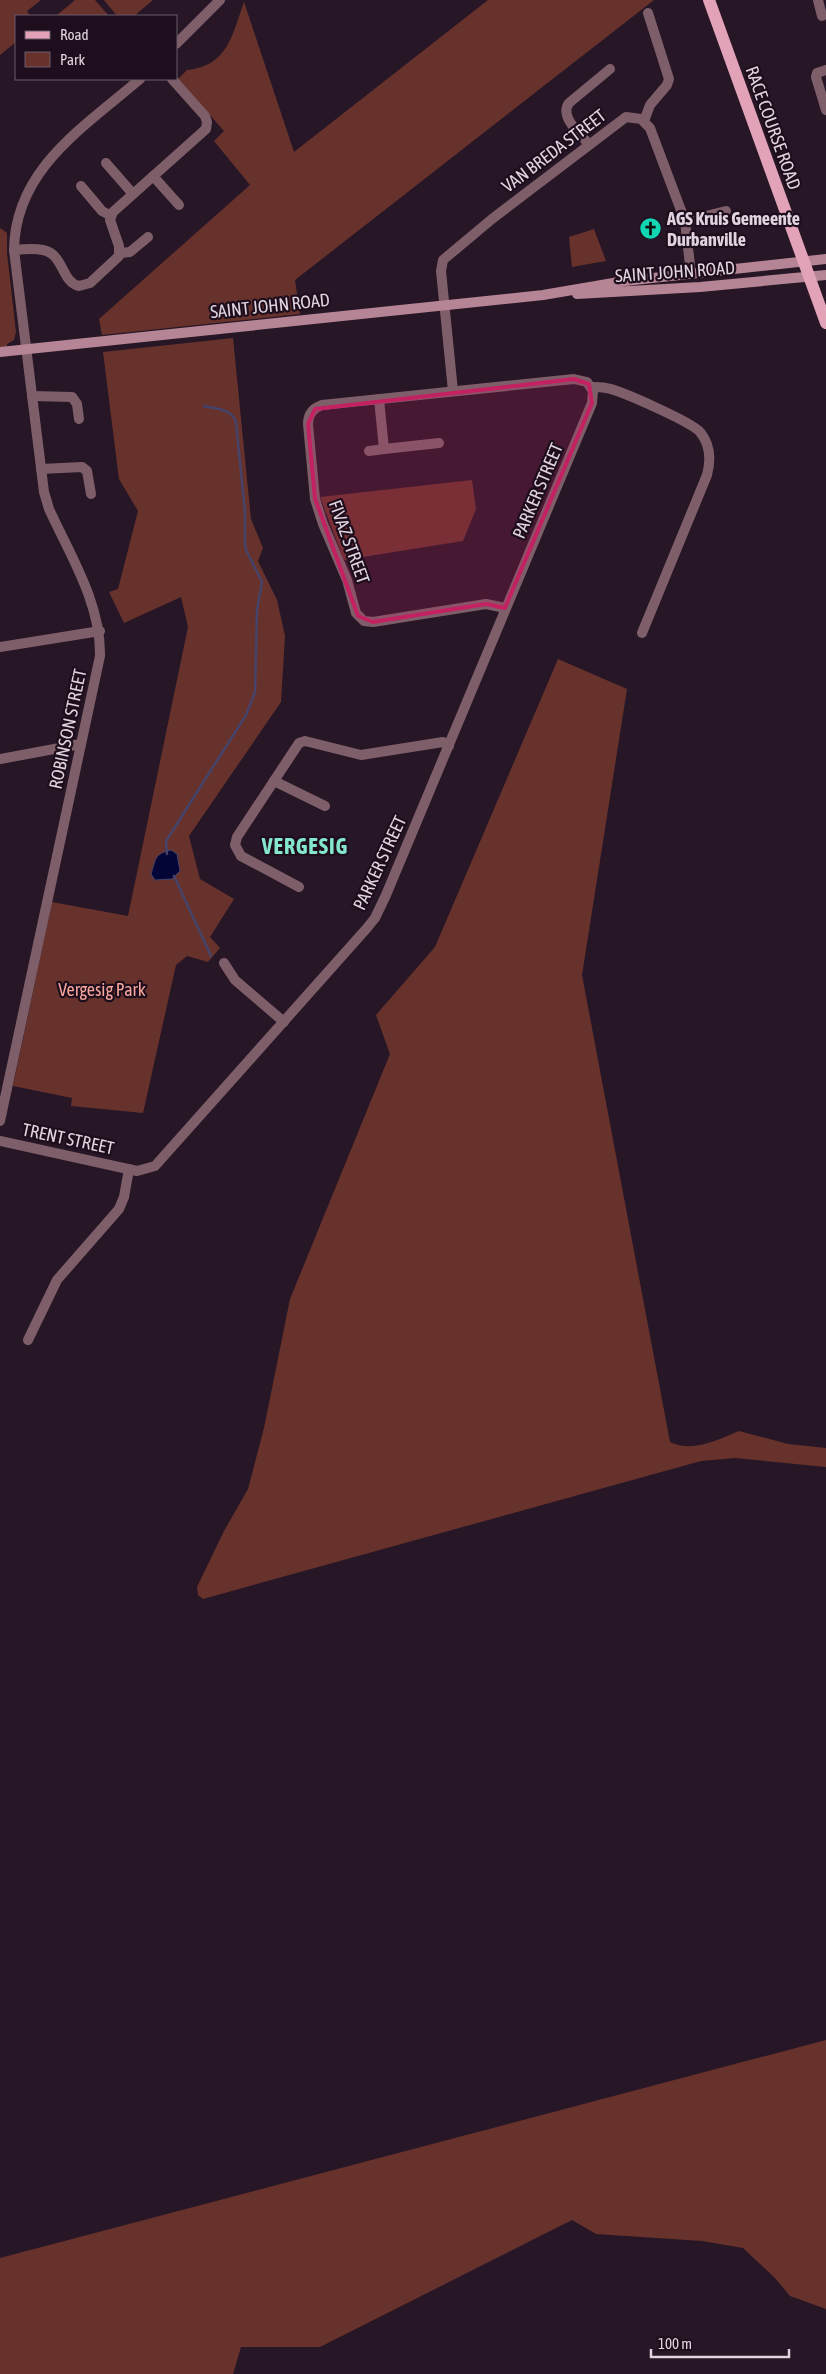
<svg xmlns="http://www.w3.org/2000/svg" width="826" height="2374" viewBox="0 0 826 2374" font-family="'Asap Condensed',sans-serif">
<rect width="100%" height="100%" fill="#271626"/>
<g fill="#68322c">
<polygon points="0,0 41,0 27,11 30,16 16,16 16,42 0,55"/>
<polygon points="75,0 95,0 109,16 56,16"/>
<polygon points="104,0 153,0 134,16 117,16"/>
<path d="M488,0H654L295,280L300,314L102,335L99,319L250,185L214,141L224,131L178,79L187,70C228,66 232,35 244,2L294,152Z"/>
<polygon points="0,228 7,233 7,253 16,332 14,340 7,344 7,347 0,347"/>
<polygon points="594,229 606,261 572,267 569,237"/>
<polygon points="233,338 251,519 263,548 258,561 277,600 285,636 281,702 189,836 200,879 234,899 210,937 220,948 208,962 187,956 176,965 143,1113 71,1106 72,1098 13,1086 52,902 128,916 188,627 181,597 124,623 109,592 118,589 138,511 119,479 103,352"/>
<polygon points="472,480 476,509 463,541 344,560 320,497"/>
<path d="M558,659L627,689L582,975L670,1442C693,1453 717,1440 739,1431L788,1444L826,1448V1467L735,1458L701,1461L203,1599L198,1595L197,1587L224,1531L248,1489L264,1428L290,1299L390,1054L376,1015L435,947Z"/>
<polygon points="826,2040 826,2309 790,2296 775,2278 743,2248 702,2241 596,2234 572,2220 320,2347 241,2347 233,2374 0,2374 0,2258"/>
</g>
<path fill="#020536" stroke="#454369" d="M171,850L177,854L180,871L172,879L155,880L151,874C156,859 154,854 171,850Z"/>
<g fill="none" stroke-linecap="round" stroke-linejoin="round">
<g stroke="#454369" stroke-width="2.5">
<path d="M167,854L166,841L246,715L255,692L257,610L262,582L246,550L245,543V513L236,422C232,409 216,409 204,406"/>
<polyline points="174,876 211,956"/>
</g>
<g stroke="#7e5f69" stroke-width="10">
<polyline points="818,0 822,16"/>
<polyline points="176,44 220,0"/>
<polyline points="826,70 817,73 816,77 826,110"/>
<polyline points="644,121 650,105 667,85 669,79 648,13"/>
<path d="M589,144C580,134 559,117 569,103L610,69"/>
<polyline points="106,163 133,194"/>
<polyline points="153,176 179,205"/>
<polyline points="81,186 102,211 111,216"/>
<polyline points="685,221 726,211"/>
<path d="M14,250C24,249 34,248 43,250C64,254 61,282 79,286L90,283L119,256V246L110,220L113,212L206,129L207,122L205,116L172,79"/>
<polyline points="120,253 130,252 148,237"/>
<path d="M591,387C596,387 601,387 606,388C620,390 691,422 700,432C710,444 711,460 707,475L642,633"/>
<polyline points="453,391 441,271 443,260 492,219 626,117 641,119 650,128 685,221 691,274"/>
<polyline points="32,396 72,397 77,404 79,419"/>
<polyline points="379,399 384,449 439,443"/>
<polyline points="369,451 384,449"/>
<polyline points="41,469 82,467 87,471 91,494"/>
<polyline points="0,647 100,631"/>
<polyline points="0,759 81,744"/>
<polyline points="274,781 325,806"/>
<polyline points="299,887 241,856 235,845 237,837 299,743 305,741 361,755 443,742 449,746"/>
<polyline points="224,963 235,980 284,1022"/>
<path d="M0,1121L100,656C101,603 70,555 49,509L44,492L14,250C15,169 84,127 140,79"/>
<path d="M0,1141L137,1171L155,1166L367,928L375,918L386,895L592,403L593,391L587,382L574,379L322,405C313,408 308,414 308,424L315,499L323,524L347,580L356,613L364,621L373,622L486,604L505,608"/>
<polyline points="28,1340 57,1280 119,1209 124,1197 129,1169"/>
</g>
<g stroke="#b68595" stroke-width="10">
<polyline points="577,294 700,287 826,275"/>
<polyline points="0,352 543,295 625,281 826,259"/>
</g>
<polyline stroke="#e2a2b7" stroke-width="12" points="709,0 826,323"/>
</g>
<path fill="#c42162" fill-opacity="0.2" stroke="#c42162" stroke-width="4" stroke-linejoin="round" d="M574,379L589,384L592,403L505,608L486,604L373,622L358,616L315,499L308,424L315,409Z"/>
<defs>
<symbol id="church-disc" viewBox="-11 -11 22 22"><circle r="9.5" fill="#12d5b4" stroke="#1d0d1d"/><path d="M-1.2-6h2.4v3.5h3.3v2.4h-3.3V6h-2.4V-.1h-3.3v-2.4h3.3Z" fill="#111"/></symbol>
</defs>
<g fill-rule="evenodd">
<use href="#church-disc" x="638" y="216" width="25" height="25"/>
</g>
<g text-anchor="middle" stroke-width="4.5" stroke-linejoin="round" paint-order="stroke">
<g font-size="18" fill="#e0d4df" stroke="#1d0d1d">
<text transform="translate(773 128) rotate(70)" y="6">RACE COURSE ROAD</text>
<text transform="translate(554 151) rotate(-37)" y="6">VAN BREDA STREET</text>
<text transform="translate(675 272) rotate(-4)" y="6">SAINT JOHN ROAD</text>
<text transform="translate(270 306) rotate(-6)" y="6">SAINT JOHN ROAD</text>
<text transform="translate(538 491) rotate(-67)" y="6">PARKER STREET</text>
<text transform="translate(349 542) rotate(70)" y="6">FIVAZ STREET</text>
<text transform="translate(68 729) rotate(-78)" y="6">ROBINSON STREET</text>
<text transform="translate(380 863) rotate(-65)" y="6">PARKER STREET</text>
<text transform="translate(68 1139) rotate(12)" y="6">TRENT STREET</text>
</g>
<g font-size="18" font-weight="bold" fill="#e0d4df" stroke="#1d0d1d" text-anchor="start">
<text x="667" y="225">AGS Kruis Gemeente<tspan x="667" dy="21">Durbanville</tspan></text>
</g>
<g font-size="18" fill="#f8a79b" stroke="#1d0d1d">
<text x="102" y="996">Vergesig Park</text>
</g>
<g font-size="22" font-weight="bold" letter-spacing="1" fill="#84e6cd" stroke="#1d0d1d">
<text x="305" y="854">VERGESIG</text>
</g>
</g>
<rect x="15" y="15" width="162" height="65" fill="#1d0d1d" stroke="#6b5d6b"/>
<rect x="25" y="31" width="25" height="8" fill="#e2a2b7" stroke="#6b5d6b"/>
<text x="60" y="40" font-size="15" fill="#e0d4df">Road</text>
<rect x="25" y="52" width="25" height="15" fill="#68322c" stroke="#6b5d6b"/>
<text x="60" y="65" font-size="15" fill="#e0d4df">Park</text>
<path d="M651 2349v8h138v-8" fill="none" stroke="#e0d4df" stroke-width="2.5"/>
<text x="658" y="2349" font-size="15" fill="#e0d4df" stroke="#1d0d1d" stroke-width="4" paint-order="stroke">100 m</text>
</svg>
